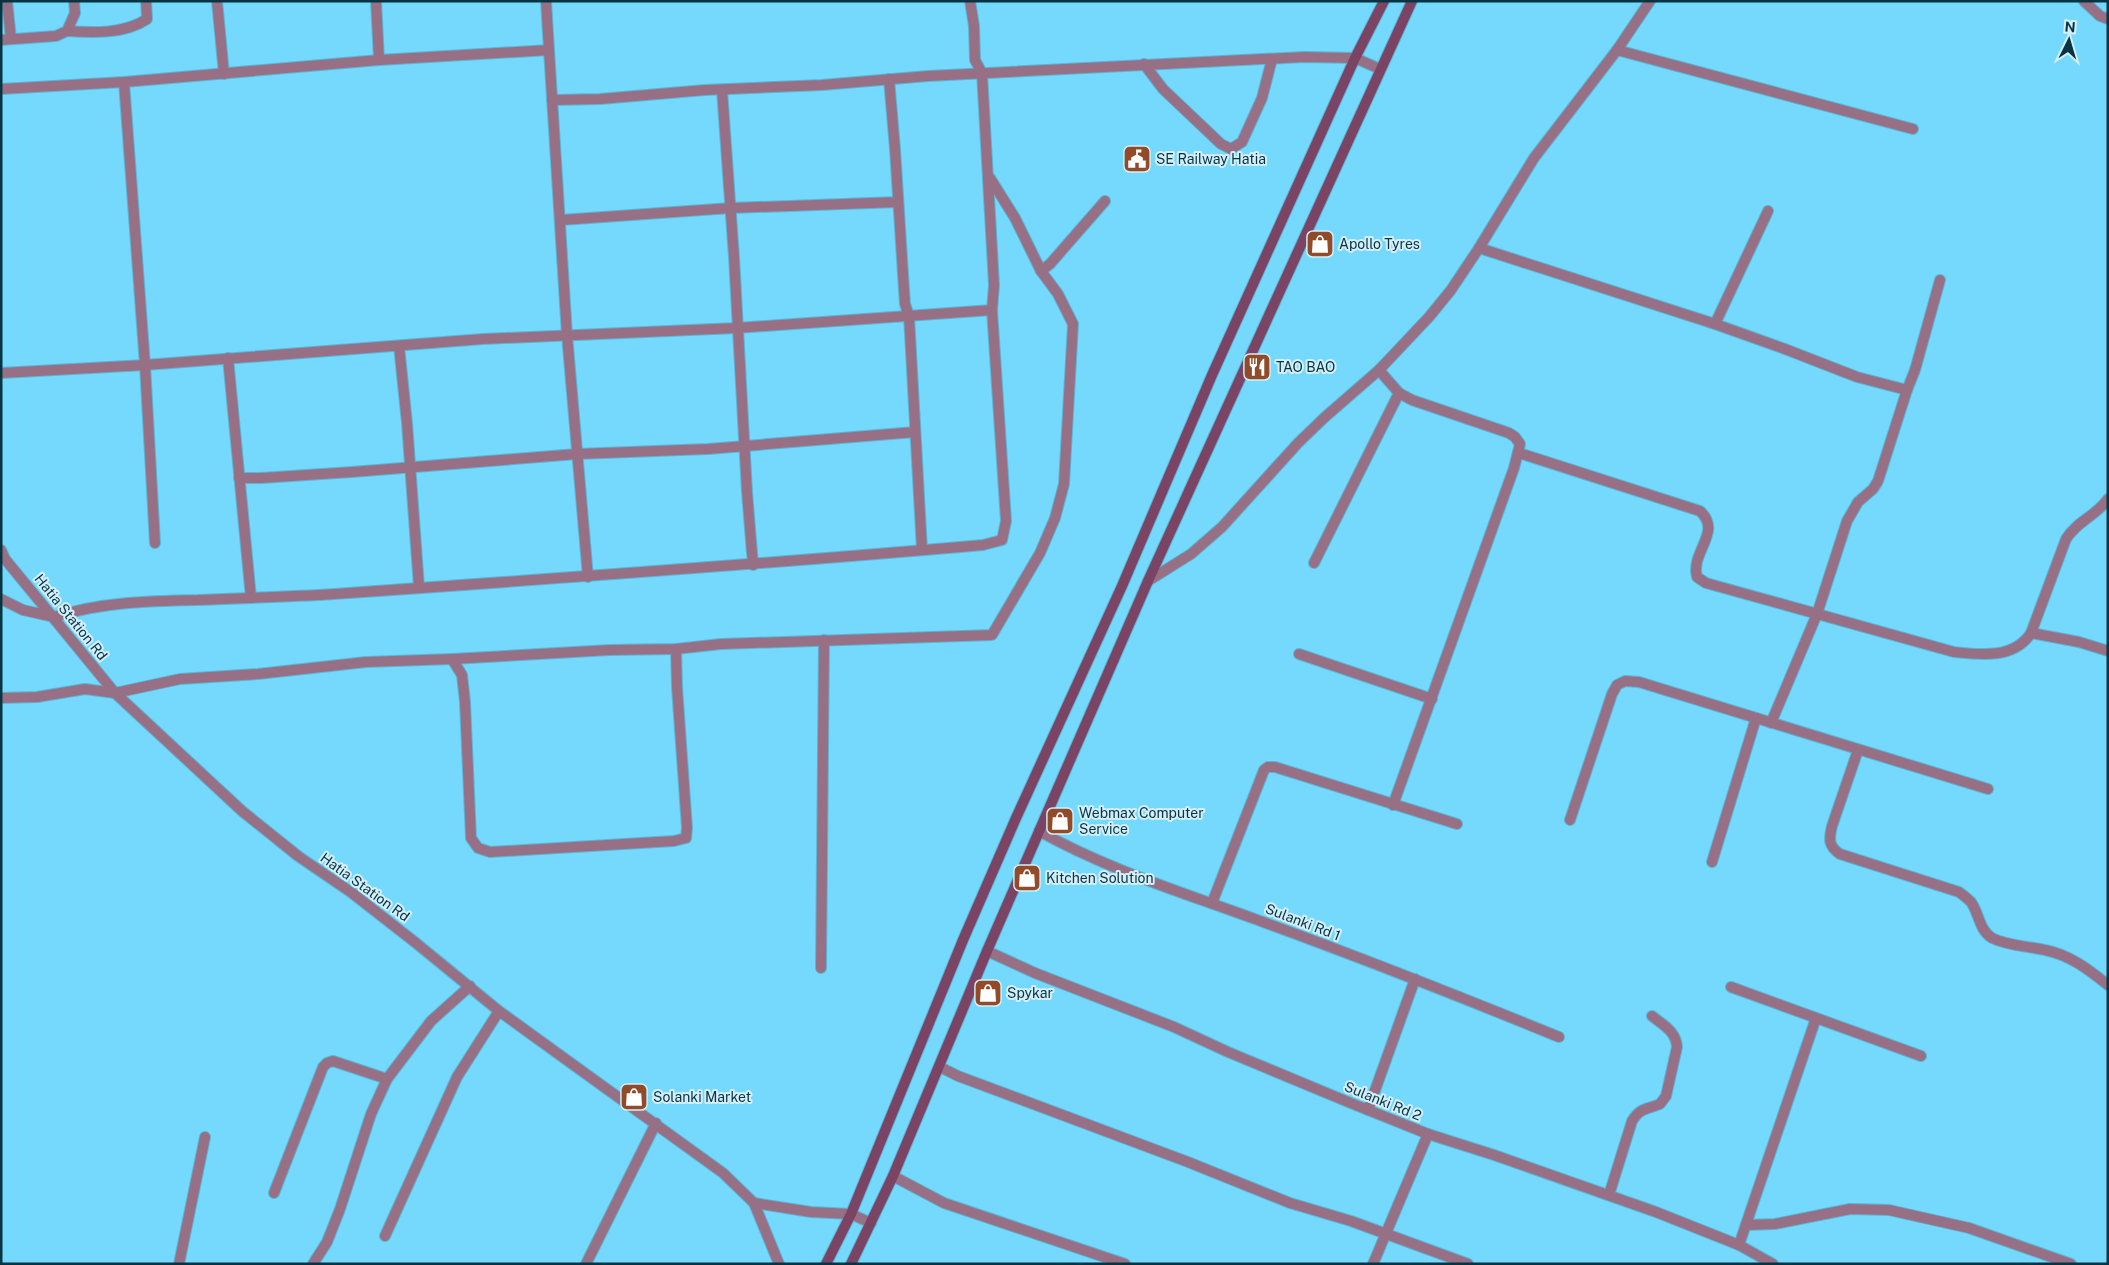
<svg xmlns="http://www.w3.org/2000/svg" width="2109" height="1265" viewBox="0 0 2109 1265" font-family="'Public Sans',sans-serif">
<rect width="100%" height="100%" fill="#75d8fd"/>
<g fill="none" stroke-linecap="round" stroke-linejoin="round">
<defs>
<g id="service">
<polyline points="1144,64 1163,89 1221,144 1231,149 1242,142 1262,98 1272,59"/>
<polyline points="1041,271 1050,264 1105,201"/>
<polyline points="1,599 23,610 54,617"/>
</g>
<g id="minor">
<polyline points="7,1 11,39"/>
<polyline points="217,1 224,74"/>
<polyline points="376,1 379,60"/>
<polyline points="546,1 549,50"/>
<polyline points="2084,1 2100,16 2108,19"/>
<path d="M67,31C93,33 125,34 147,19L146,1"/>
<polyline points="1,40 56,36 67,31 75,13 74,1"/>
<polyline points="1617,50 1913,129"/>
<polyline points="889,79 895,149 904,290 905,304 909,316 922,550"/>
<polyline points="124,82 145,365 155,543"/>
<polyline points="1,89 124,82 379,60 549,50 567,335 588,577"/>
<polyline points="722,90 734,257 747,492 753,565"/>
<polyline points="552,100 600,99 705,90 822,85 928,76 1304,57 1355,58 1380,69"/>
<polyline points="561,220 731,208 898,202"/>
<polyline points="1479,248 1715,324 1785,349 1857,377 1907,390 1915,370 1940,280"/>
<polyline points="1715,324 1768,211"/>
<polyline points="399,346 407,423 419,587"/>
<polyline points="228,358 251,598"/>
<polyline points="1379,370 1399,393 1412,400 1509,433 1515,437 1520,444 1514,468 1393,805"/>
<polyline points="1,373 145,365 483,339 737,328 992,310"/>
<path d="M1519,453L1700,511C1723,532 1690,552 1697,577L1706,583L1954,652C1981,655 2014,659 2031,633L2066,539C2078,520 2095,517 2108,499"/>
<polyline points="239,478 261,478 352,472 577,454 708,449 915,432"/>
<polyline points="1314,563 1399,393"/>
<polyline points="1148,581 1191,554 1222,527 1298,443 1325,417 1379,370 1429,317 1451,290 1479,248 1534,158 1617,50 1650,1"/>
<path d="M54,617C101,602 149,601 198,600C243,598 288,597 334,594C550,579 767,564 983,545L1002,540L1006,521L992,310L994,285L982,73L975,60L974,26L970,1"/>
<polyline points="2031,633 2079,642 2108,651"/>
<polyline points="1299,654 1432,699"/>
<polyline points="452,659 462,675 465,702 471,838 478,848 490,852 674,841 686,838 687,828 677,687 676,649"/>
<polyline points="1,698 37,697 85,689 115,693 180,679 258,674 366,662 452,659 610,650 676,649 721,644 992,635 1040,553 1055,518 1064,484 1073,324 1058,294 1041,271 1015,218 990,178"/>
<polyline points="1771,723 1817,614 1847,521 1858,502 1873,489 1878,481 1907,390"/>
<path d="M1858,750L1832,826C1829,839 1828,846 1840,854L1959,892C1963,895 1968,899 1971,902C1979,913 1979,930 1992,938C2008,946 2028,946 2045,950C2070,955 2088,969 2108,985"/>
<polyline points="1570,820 1612,694 1617,685 1625,681 1639,682 1988,789"/>
<path d="M1039,831C1110,871 1188,894 1263,922C1362,958 1461,997 1559,1037"/>
<polyline points="1712,862 1756,718"/>
<polyline points="1212,903 1264,770 1268,767 1275,767 1457,824"/>
<polyline points="987,951 1035,973 1174,1027 1228,1052 1353,1104 1428,1134 1494,1155 1656,1212 1739,1245 1773,1264"/>
<polyline points="821,968 824,640"/>
<polyline points="1731,987 1921,1056"/>
<polyline points="940,1067 958,1076 1188,1162 1290,1203 1351,1221 1468,1264"/>
<polyline points="1368,1110 1415,979"/>
<polyline points="893,1176 944,1203 1125,1264"/>
<polyline points="274,1193 323,1067 327,1063 333,1061 387,1079"/>
<path d="M1609,1195L1632,1121C1641,1107 1646,1110 1660,1104L1666,1096L1677,1047C1676,1031 1663,1025 1652,1016"/>
<polyline points="1746,1225 1775,1224 1850,1209 1889,1210 1969,1228 2071,1264"/>
<polyline points="385,1236 457,1077 499,1011"/>
<polyline points="1739,1245 1816,1018"/>
<polyline points="179,1264 205,1137"/>
<polyline points="313,1264 327,1242 340,1209 371,1114 387,1079 431,1021 470,986"/>
<polyline points="586,1264 656,1123"/>
<polyline points="1373,1264 1428,1134"/>
</g>
<g id="tertiary">
<polyline points="1,550 5,559 115,693 242,811 298,856 352,893 416,943 499,1011 723,1173 754,1203 779,1264"/>
<polyline points="754,1203 811,1212 851,1214 871,1223"/>
</g>
<g id="secondary">
<polyline points="826,1264 851,1214 963,940 1016,818 1122,586 1212,375 1355,58 1384,1"/>
<polyline points="851,1264 893,1176 987,951 1148,581 1412,1"/>
</g>
</defs>
<use href="#service" stroke="#5db4d4" stroke-width="12"/>
<use href="#minor" stroke="#5db4d4" stroke-width="12"/>
<use href="#tertiary" stroke="#5db4d4" stroke-width="12"/>
<use href="#secondary" stroke="#5db4d4" stroke-width="12"/>
<use href="#service" stroke="#977085" stroke-width="10"/>
<use href="#minor" stroke="#977085" stroke-width="10"/>
<use href="#tertiary" stroke="#977085" stroke-width="10"/>
<use href="#secondary" stroke="#7b4464" stroke-width="10"/>
</g>
<defs>
<symbol id="civic-square" viewBox="-11 -11 22 22"><rect x="-9" y="-9" width="18" height="18" rx="4" fill="#924b28" stroke="#d4effa"/><path d="M-.6-6.5H3V-4.5H.6V-3L4-1V1h2V6H-6V1h2V-1L-.6-3ZM-1.2 2.5V6h2.4V2.5Z" fill="#fff"/></symbol>
<symbol id="shop-square" viewBox="-11 -11 22 22"><rect x="-9" y="-9" width="18" height="18" rx="4" fill="#924b28" stroke="#d4effa"/><path d="M-5-2.5h2.3a2.7 3.5 0 0 1 5.4 0H5L5.5 6h-11ZM-1.5-2.5h3a1.5 2.3 0 0 0-3 0Z" fill="#fff"/></symbol>
<symbol id="restaurant-square" viewBox="-11 -11 22 22"><rect x="-9" y="-9" width="18" height="18" rx="4" fill="#924b28" stroke="#d4effa"/><path d="M-5-6h1v4h1v-4h1v4h1v-4h1v5L-1.5 .5V6h-2V.5L-5-1ZM5-6V6H3V1.5H1.5Q1.5-4 5-6Z" fill="#fff"/></symbol>
</defs>
<g fill-rule="evenodd">
<use href="#civic-square" x="1121" y="143" width="32" height="32"/>
<use href="#shop-square" x="1304" y="228" width="32" height="32"/>
<use href="#restaurant-square" x="1241" y="351" width="32" height="32"/>
<use href="#shop-square" x="1044" y="805" width="32" height="32"/>
<use href="#shop-square" x="1011" y="862" width="32" height="32"/>
<use href="#shop-square" x="972" y="977" width="32" height="32"/>
<use href="#shop-square" x="618" y="1081" width="32" height="32"/>
</g>
<g text-anchor="middle" stroke-width="4" stroke-linejoin="round" paint-order="stroke">
<g font-size="14" fill="#063443" stroke="#d4effa" text-anchor="start">
<text x="1156" y="164">SE Railway Hatia</text>
<text x="1339" y="249">Apollo Tyres</text>
<text x="1276" y="372">TAO BAO</text>
<text x="1079" y="818">Webmax Computer<tspan x="1079" dy="16">Service</tspan></text>
<text x="1046" y="883">Kitchen Solution</text>
<text x="1007" y="998">Spykar</text>
<text x="653" y="1102">Solanki Market</text>
</g>
<g font-size="14" fill="#063443" stroke="#d4effa">
<text transform="translate(71 617) rotate(51)" y="5">Hatia Station Rd</text>
<text transform="translate(365 887) rotate(36)" y="5">Hatia Station Rd</text>
<text transform="translate(1303 922) rotate(21)" y="5">Sulanki Rd 1</text>
<text transform="translate(1383 1101) rotate(22)" y="5">Sulanki Rd 2</text>
</g>
</g>
<rect width="2109" height="1265" fill="none" stroke="#063443" stroke-width="5"/>
<g transform="translate(2069 40) rotate(5)" stroke="#d4effa" stroke-width="4" paint-order="stroke">
<path d="M0-4L9 19L0 12L-9 19Z" fill="#063443"/>
<text y="-8" font-size="14" font-weight="bold" text-anchor="middle" fill="#063443">N</text>
</g>
</svg>
